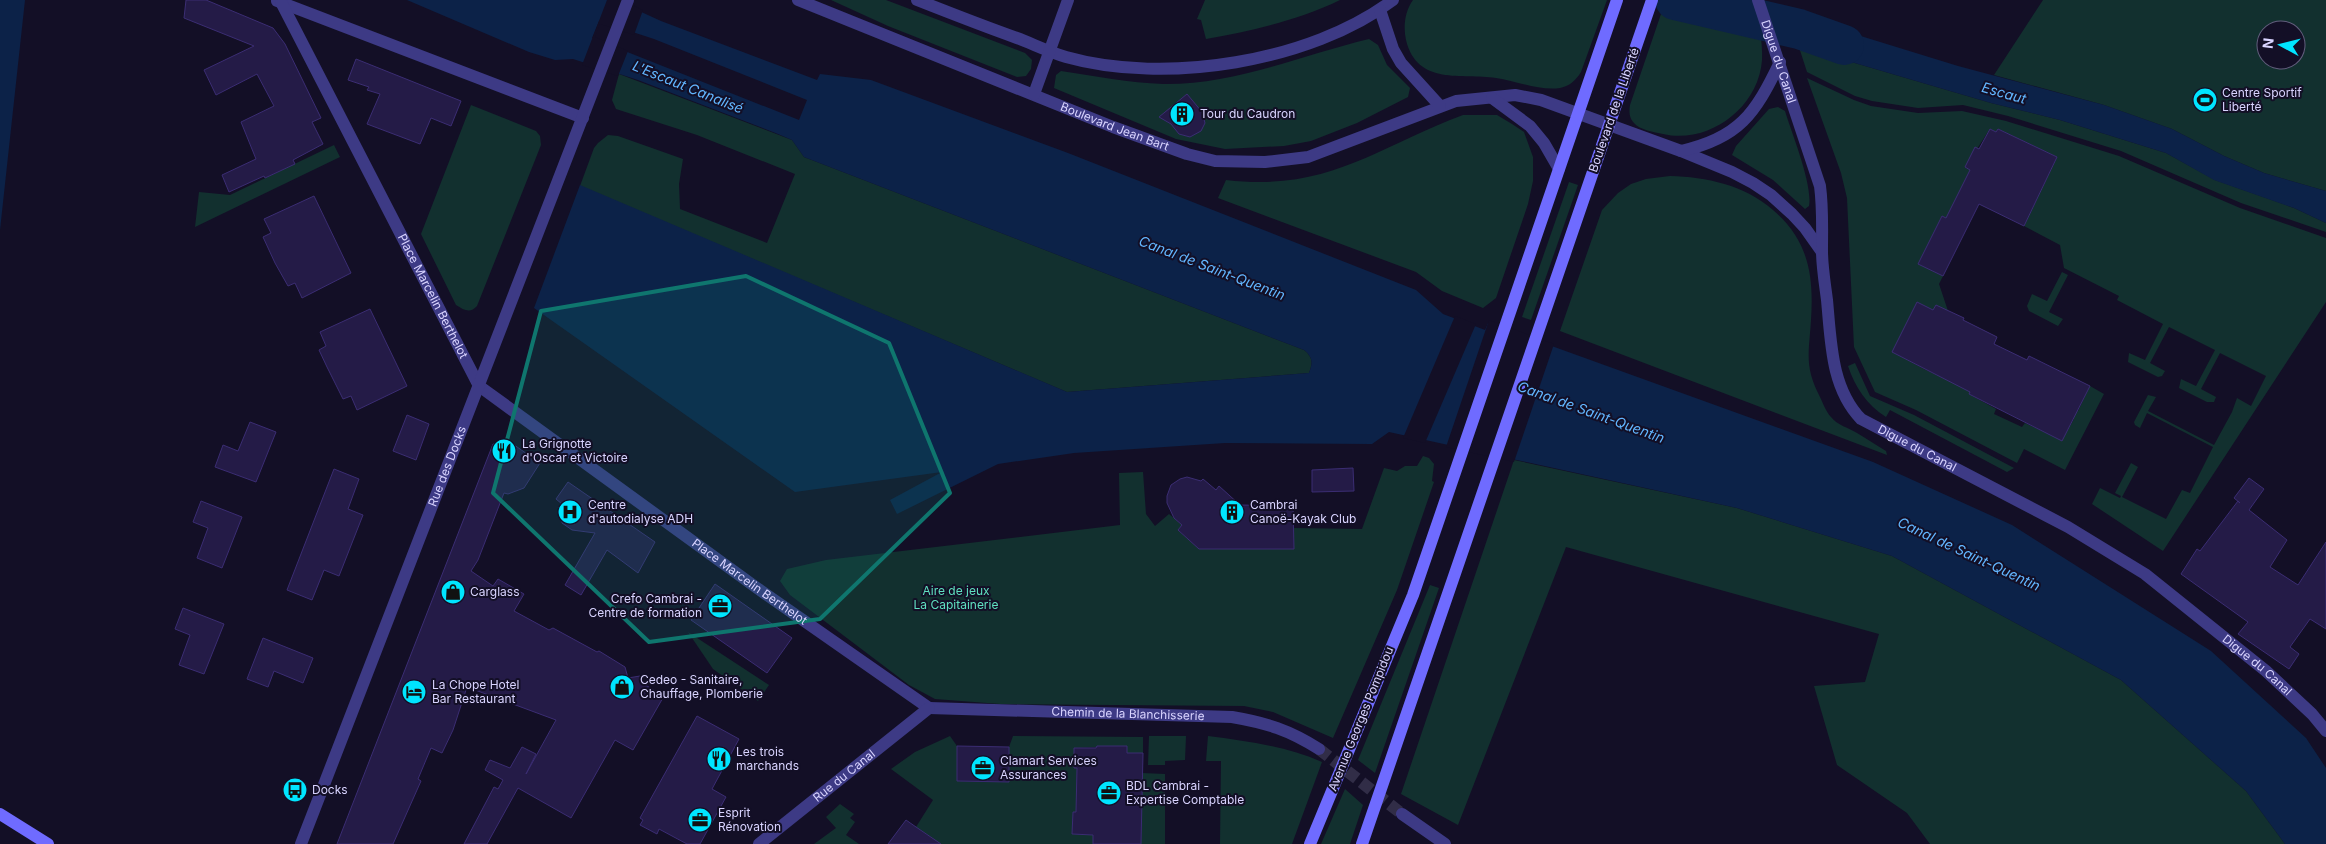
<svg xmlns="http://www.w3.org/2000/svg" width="2326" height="844" viewBox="0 0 2326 844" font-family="Inter,sans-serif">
<rect width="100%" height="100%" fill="#130f26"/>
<g fill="#12302f" fill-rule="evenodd">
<polygon points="831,0 886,0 1025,53 1032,60 1031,69 1026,76 1017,77 888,26"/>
<path d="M1205,0H1340C1299,20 1251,31 1206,39L1201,20L1197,19Z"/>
<path d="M1413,0H1607L1581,72C1576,80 1570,86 1560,88C1540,91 1516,81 1496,78C1462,73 1417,86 1406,40C1403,26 1405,11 1413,0Z"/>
<path d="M2043,0H2326V191L2264,173L2224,156L2172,129L2104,105L1994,75ZM2266,30H2296V60H2266Z"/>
<path d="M1661,14L1761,38C1762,48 1763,58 1761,68C1753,112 1706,144 1663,134C1654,132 1640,130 1634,123C1629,118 1629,111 1630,105Z"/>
<path d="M1369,39L1378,45L1387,65L1410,88L1408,97L1357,123L1311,141L1284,146L1225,149L1176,139L1054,88L1056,75L1061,71C1095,76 1129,83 1163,84C1234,85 1302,55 1369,39Z"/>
<polygon points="1797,41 1831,56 1991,103 2060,120 2166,153 2215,180 2294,208 2326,223 2326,232 2241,203 2121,151 2008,116 1963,105 1918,108 1872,101 1855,96 1807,72"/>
<path d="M619,74L792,140L804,157L1304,350C1313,357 1313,363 1309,373L1067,392L580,186L594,148L598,143L608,135L618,136L683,159L679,184L680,209L767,243L795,174L697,135L616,109L612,100Z"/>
<polygon points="1807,78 1854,100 1871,106 1918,113 1962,111 2006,121 2119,156 2240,208 2326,238 2326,302 2163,551 2092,504 2100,488 2120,498 2121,496 2115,493 2131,463 2138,467 2122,497 2166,519 2182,490 2190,493 2213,447 2147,413 2140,428 2135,425 2134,422 2148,395 2156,397 2148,411 2214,445 2232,412 2237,398 2251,406 2266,376 2220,353 2201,389 2216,397 2214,402 2207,402 2179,388 2181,379 2196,386 2215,350 2169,327 2150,363 2165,371 2162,376 2158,377 2128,362 2129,353 2145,360 2163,324 2117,300 2119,296 2064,268 2060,245 2024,226 2057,157 1998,129 1996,132 1990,129 1965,167 1970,170 1961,189 1975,201 1966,220 1970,223 1967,228 1942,216 1919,264 1943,276 1939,284 1948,311 1933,310 1917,302 1893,352 1924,369 1971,391 1969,394 1996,409 1994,414 2022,427 2025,423 2062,440 2074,419 2070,416 2073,409 2078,411 2090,386 2104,394 2065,470 2024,449 2017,463 1916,410 1875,392 1854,347 1847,198 1841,173"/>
<path d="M471,105L536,131L540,136L541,145L477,306C470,314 464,310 456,305L421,234Z"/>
<path d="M1778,107L1785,111C1792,134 1813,185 1809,206L1805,209L1773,180L1732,155L1736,146L1769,109Z"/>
<path d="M1463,115H1497L1512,124L1524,132L1533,157V181L1528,204L1496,298L1483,308L1442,291L1416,272L1218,198L1226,180C1328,192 1375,148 1463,115Z"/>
<polygon points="334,145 340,157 195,227 199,192 230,195"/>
<path d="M1670,176C1706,177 1745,185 1773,210C1808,240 1814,274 1811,320C1809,353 1804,366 1820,397C1823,403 1826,412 1831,417C1837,425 1849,428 1857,433C1867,439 1876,445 1886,451L1887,455L1560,331L1602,210L1618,193L1631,184L1646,179Z"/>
<polygon points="1569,182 1578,185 1531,320 1522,317"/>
<polygon points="2062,272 2068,275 2049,312 2063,319 2058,326 2029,311 2027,306 2032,294 2047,301"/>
<path d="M1855,363L1870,396L1914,415L2014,468L2007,472L1890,410L1886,417C1867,405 1855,387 1848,366Z"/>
<polygon points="1423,456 1429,458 1434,464 1432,481 1434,482 1397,590 1333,738 1273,712 1244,706 1000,704 935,699 909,685 790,595 780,581 787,569 826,560 1120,525 1119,473 1143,472 1146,514 1155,526 1169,514 1182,525 1178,530 1199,549 1294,549 1293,528 1362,529 1384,468 1397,471 1405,466 1417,466"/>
<polygon points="1514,460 1737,508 1892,556 2121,680 2246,791 2285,844 1930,844 1907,813 1837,765 1814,686 1865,682 1879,634 1566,547 1458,825 1401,794"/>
<polygon points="1430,585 1439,588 1375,773 1358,760"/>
<polygon points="688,632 769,685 758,701 713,669"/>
<polygon points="950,736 957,746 957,781 1008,782 1009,747 1013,736 1143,737 1143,753 1127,753 1127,746 1074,748 1074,767 1077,768 1076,812 1073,813 1072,834 1093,835 1093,844 940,844 916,827 933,800 891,769 915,752"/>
<polygon points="1149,736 1186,736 1185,760 1165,761 1165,765 1148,765"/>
<path d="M1208,736C1246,741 1286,746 1322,762L1292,844H1220L1221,761H1206Z"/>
<polygon points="1142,773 1165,774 1165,844 1141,844"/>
<polygon points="1345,789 1363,805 1350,844 1321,844"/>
<polygon points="840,804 854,814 850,818 855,822 846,835 859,844 814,844 836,828 826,817"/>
</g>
<g fill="#0c2248" fill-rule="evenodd">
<polygon points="0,0 25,0 0,230"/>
<path d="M407,0H615L661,21L817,80L820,74L871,80L1068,153L1416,290L1443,314L1485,330L1488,323L1873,462L2012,525L2211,651L2306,738L2326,768V844H2285L2246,791L2121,680L1892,556L1737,508L1389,432L1372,444L1225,443L1074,453L998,464L897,514L890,500L942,472L795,492L534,308L580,185L1067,392L1309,373C1313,363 1313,357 1304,350L804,157L792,140L778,134L638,80L573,59L555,60L529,52ZM599,21L654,39L807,100L799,120L592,38Z"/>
<polygon points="1674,0 1737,0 1748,35 1669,16"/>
<polygon points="1787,11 1838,29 1958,66 2104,105 2172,129 2224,156 2264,173 2326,191 2326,223 2294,208 2214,180 2166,153 2060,120 1991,103 1831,56 1797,41"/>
</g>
<g fill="#130f26">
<polygon points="607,0 621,0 643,10 634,35 600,24 595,37 628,51 618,76 582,65"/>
<polygon points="1455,316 1476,324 1425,443 1403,438"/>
<polygon points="1489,320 1554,344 1514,462 1446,447"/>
</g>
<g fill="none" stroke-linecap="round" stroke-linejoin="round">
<polyline stroke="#0c2248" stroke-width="40" points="1675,0 1799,29 1844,45"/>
</g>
<g fill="#241b47" stroke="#3b2d73">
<polygon points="186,0 206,0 273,28 285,44 321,118 312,122 323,144 293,160 295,164 265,178 264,176 229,192 222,175 256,159 241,122 274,106 257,74 216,95 204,70 254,46 184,18"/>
<polygon points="356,59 461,101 451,126 431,118 420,144 367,124 380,94 367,90 369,87 348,80"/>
<polygon points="1187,94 1202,112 1205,123 1201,131 1190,137 1179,134 1171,124 1159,117"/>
<polygon points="1990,129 1996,132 1998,129 2057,157 2024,226 1979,204 1943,276 1918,264 1942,216 1946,218 1970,170 1965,167 1975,147 1979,149"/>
<polygon points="314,196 351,273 302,298 295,283 288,286 275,263 263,237 271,233 264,219"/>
<polygon points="1917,302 1933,310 1936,305 1964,318 1963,320 1997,337 1994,344 2027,360 2029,356 2090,386 2062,441 1969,394 1970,392 1892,352"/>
<polygon points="370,309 407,386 357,410 351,396 343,399 327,367 319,350 326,346 320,332"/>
<polygon points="407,415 429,424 416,460 393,451"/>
<polygon points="250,422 276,432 256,482 215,467 223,445 238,451"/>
<polygon points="510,442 540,463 524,488 508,494 504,493 478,560 471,571 493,586 498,579 524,594 514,611 549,630 553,628 597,652 599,651 625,667 628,678 640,676 642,683 664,696 633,750 615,740 571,818 518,788 487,844 464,844 494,787 498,789 503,780 485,770 490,760 510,768 522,747 536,754 526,774 556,720 467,687 453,730 442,753 431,748 418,779 421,781 393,844 337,844 493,444"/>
<polygon points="1353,468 1354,491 1312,492 1312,470"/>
<polygon points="334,469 359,479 348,509 363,515 339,576 324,570 312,600 287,590"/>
<polygon points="1187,477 1201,481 1203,479 1216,490 1219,486 1240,505 1293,506 1294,549 1199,549 1178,530 1182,525 1174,518 1167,503 1167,496 1171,485 1180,479"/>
<polygon points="2249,478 2264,489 2249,510 2287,540 2270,567 2298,585 2326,542 2326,629 2310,619 2290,647 2299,654 2289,669 2238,634 2248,622 2181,574 2197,549 2200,551 2238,501 2240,503 2234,498"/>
<polygon points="568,482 655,542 638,573 607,550 581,595 565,585 595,533 572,530 562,523 562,504 556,499"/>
<polygon points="201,501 242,517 222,568 197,558 208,528 193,522"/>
<polygon points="715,584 792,638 767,673 691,620"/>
<polygon points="183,608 224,624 204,674 179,665 190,635 175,629"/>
<polygon points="263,638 313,658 303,683 274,671 268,687 247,679"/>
<polygon points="697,716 739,739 712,789 726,797 700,844 687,844 659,829 657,834 640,825 643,820 640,818"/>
<polygon points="957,746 1009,747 1009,782 957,781"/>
<polygon points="1097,746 1127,746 1127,753 1143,753 1141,844 1093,844 1093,835 1072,834 1073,812 1076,812 1077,768 1074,768 1074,748 1096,748"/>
<polygon points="906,820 916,827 941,844 888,844"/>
</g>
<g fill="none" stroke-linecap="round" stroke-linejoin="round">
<polyline stroke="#312d47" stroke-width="12" stroke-dasharray="12 6" stroke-linecap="butt" points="1319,749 1402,814"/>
<g stroke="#3d3a85" stroke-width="12">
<path id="s1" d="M798,0L1113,127L1187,154L1215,161L1265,162L1308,157L1456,101L1515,95L1541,100L1681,151L1732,172L1753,183L1771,195L1792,214L1805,228L1822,252"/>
<path d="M917,0C950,13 983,26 1017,38C1033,44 1049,52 1066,57C1165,85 1311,62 1393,0"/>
<path id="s2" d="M1758,0L1820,186C1823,208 1822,228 1822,251C1822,267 1825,284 1827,300C1831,342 1831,388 1861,419L2068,527L2145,574L2266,671L2312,714L2326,731"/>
<polyline points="277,1 583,118"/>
<path id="s3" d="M281,2L479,386L757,588L929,708"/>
<polyline points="1380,10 1393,49 1401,63 1440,106"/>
<polyline points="1034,94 1068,0"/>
<polyline points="1492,98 1530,126 1544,143 1559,169"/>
<path d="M1681,151C1739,138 1755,114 1780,62"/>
<path id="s4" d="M929,708L1232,717C1267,723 1289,730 1319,749"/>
<polyline points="1402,814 1445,844"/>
<path id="s5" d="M301,844L628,0"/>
<path id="s6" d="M759,844L929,708"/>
</g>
<g stroke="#6f6bff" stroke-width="12">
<polyline points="0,814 48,844"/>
<polyline points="1310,844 1413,595 1617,0"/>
<polyline points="1362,844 1652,0"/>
</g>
</g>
<path fill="#0f766e" fill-opacity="0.2" stroke="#0f766e" stroke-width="4" stroke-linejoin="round" d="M746,276L889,343L950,493L820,619L649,642L493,493L541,311Z"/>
<defs>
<symbol id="stadium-disc" viewBox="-11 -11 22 22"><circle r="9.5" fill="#00e5ff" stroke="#130f26"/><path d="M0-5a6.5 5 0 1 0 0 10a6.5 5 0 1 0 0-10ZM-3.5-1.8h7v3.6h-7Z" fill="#111"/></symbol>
<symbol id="building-disc" viewBox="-11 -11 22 22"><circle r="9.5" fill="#00e5ff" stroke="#130f26"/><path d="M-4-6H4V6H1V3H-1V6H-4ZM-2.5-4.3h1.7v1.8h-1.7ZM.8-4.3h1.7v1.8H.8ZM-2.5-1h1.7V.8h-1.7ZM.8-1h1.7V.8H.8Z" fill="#111"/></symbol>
<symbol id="restaurant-disc" viewBox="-11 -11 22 22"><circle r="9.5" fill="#00e5ff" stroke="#130f26"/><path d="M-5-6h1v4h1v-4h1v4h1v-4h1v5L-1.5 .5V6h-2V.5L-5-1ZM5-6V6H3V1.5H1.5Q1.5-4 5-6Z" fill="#111"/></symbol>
<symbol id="hospital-disc" viewBox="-11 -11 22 22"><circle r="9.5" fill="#00e5ff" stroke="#130f26"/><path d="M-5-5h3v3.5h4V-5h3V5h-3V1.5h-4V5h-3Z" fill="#111"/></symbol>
<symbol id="shop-disc" viewBox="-11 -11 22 22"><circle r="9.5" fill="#00e5ff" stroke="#130f26"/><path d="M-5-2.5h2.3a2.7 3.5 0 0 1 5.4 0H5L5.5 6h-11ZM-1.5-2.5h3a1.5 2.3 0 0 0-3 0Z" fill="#111"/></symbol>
<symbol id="office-disc" viewBox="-11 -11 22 22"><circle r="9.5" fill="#00e5ff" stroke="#130f26"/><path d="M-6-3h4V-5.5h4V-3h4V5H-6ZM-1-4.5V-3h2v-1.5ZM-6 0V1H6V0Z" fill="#111"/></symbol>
<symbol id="hotel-disc" viewBox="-11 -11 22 22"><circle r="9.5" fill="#00e5ff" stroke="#130f26"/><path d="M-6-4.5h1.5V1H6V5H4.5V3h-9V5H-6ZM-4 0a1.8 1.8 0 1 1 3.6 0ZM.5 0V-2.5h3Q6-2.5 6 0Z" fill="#111"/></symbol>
<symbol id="bus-disc" viewBox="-11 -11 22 22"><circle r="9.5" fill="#00e5ff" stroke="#130f26"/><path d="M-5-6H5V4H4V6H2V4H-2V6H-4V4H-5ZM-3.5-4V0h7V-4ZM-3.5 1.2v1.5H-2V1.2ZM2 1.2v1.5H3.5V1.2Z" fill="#111"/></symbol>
</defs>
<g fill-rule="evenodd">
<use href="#stadium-disc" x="2191" y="86" width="28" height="28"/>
<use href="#building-disc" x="1168" y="100" width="28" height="28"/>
<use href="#restaurant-disc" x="490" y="437" width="28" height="28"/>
<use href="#hospital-disc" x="556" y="498" width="28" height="28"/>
<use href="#building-disc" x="1218" y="498" width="28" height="28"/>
<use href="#shop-disc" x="439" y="578" width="28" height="28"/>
<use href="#office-disc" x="706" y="592" width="28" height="28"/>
<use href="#shop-disc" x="608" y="673" width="28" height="28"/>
<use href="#hotel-disc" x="400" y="678" width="28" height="28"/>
<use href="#restaurant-disc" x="705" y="745" width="28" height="28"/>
<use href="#office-disc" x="969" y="754" width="28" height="28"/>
<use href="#bus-disc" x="281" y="776" width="28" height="28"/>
<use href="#office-disc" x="1095" y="779" width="28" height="28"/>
<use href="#office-disc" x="686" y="806" width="28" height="28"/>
</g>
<g text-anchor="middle" stroke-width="4" stroke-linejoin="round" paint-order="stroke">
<g font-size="12" fill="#d9d4ff" stroke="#130f26">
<text dy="4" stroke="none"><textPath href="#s2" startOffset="65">Digue du Canal</textPath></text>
<text transform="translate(1614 110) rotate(-71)" y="4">Boulevard de la Liberté</text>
<text dy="4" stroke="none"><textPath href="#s1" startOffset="341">Boulevard Jean Bart</textPath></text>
<text dy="4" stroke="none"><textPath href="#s3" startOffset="331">Place Marcelin Berthelot</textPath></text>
<text dy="4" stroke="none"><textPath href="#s2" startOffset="500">Digue du Canal</textPath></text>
<text dy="4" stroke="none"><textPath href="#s5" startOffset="405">Rue des Docks</textPath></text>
<text dy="4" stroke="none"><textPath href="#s3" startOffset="766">Place Marcelin Berthelot</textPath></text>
<text dy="4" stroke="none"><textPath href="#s2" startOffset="905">Digue du Canal</textPath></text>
<text dy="4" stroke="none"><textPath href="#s4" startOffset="199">Chemin de la Blanchisserie</textPath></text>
<text transform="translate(1361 719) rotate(-68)" y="4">Avenue Georges Pompidou</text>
<text dy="4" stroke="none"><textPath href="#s6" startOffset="109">Rue du Canal</textPath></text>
</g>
<g font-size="12" fill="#d9d4ff" stroke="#130f26" text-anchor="start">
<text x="2222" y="97">Centre Sportif<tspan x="2222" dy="14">Liberté</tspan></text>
<text x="1200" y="118">Tour du Caudron</text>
<text x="522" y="448">La Grignotte<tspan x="522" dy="14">d'Oscar et Victoire</tspan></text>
<text x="588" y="509">Centre<tspan x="588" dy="14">d'autodialyse ADH</tspan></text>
<text x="1250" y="509">Cambrai<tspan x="1250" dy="14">Canoë-Kayak Club</tspan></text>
<text x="470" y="596">Carglass</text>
<text x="702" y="603" text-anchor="end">Crefo Cambrai -<tspan x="702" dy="14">Centre de formation</tspan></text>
<text x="640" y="684">Cedeo - Sanitaire,<tspan x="640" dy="14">Chauffage, Plomberie</tspan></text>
<text x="432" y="689">La Chope Hotel<tspan x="432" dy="14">Bar Restaurant</tspan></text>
<text x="736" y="756">Les trois<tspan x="736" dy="14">marchands</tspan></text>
<text x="1000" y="765">Clamart Services<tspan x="1000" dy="14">Assurances</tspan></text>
<text x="1126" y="790">BDL Cambrai -<tspan x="1126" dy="14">Expertise Comptable</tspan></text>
<text x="312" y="794">Docks</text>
<text x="718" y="817">Esprit<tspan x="718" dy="14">Rénovation</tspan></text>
</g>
<g font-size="12" fill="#5fe0c0" stroke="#130f26">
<text x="956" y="595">Aire de jeux<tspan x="956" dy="14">La Capitainerie</tspan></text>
</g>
<g font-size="14" font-style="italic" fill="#62b6ff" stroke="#130f26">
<text transform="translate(688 87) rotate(22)" y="5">L'Escaut Canalisé</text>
<text transform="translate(2004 93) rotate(16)" y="5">Escaut</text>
<text transform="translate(1212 268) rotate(21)" y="5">Canal de Saint-Quentin</text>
<text transform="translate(1591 412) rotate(20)" y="5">Canal de Saint-Quentin</text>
<text transform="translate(1969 554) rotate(25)" y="5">Canal de Saint-Quentin</text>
</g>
</g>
<g transform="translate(2281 45) rotate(277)"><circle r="24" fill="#130f26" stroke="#625e7d"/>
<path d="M0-4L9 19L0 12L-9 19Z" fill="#00e5ff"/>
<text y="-8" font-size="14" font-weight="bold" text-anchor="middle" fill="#d9d4ff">N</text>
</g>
</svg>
